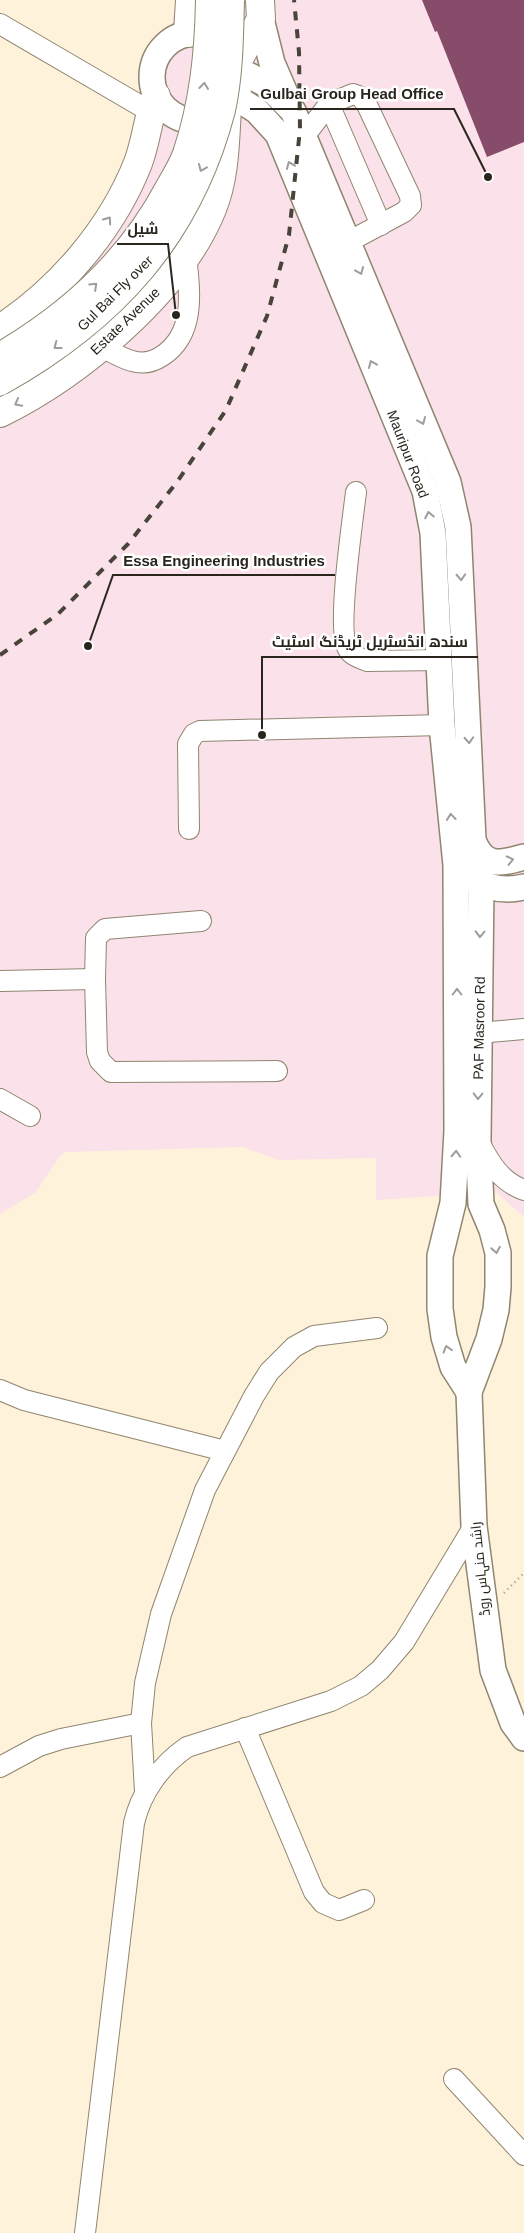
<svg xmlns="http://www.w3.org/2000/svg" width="524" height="2233" viewBox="0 0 524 2233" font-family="Helvetica,Cairo,sans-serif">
<rect width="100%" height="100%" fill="#fef2da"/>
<polygon fill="#fbe1ea" points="176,0 524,0 524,1217 496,1192 376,1200 376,1158 278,1160 243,1147 65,1152 59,1157 35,1193 0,1214 0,324 69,263 157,108"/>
<polygon fill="#884c6b" points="422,0 524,0 524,142 487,157 437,31 435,32"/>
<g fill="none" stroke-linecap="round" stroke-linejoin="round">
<defs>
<g id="minor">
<polyline points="0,24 151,112"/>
<polyline points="329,104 381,225"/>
<polyline points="303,138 329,104 353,94 361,97 367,105 410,196 411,205 404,212 348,242"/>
<path d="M100,346C110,351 121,358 132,361C142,364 153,362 162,356C196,334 190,291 186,256"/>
<path d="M356,492C353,518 336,632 348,649C352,656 360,658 367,661L439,660"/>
<polyline points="189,829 188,744 194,734 200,731 442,725"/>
<polyline points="201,921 105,929 96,938 95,979 97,1052 100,1061 111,1072 277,1071"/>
<polyline points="0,981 95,979"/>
<polyline points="466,1034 524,1029"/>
<polyline points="0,1099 30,1116"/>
<path d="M479,1142C490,1163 500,1181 524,1190"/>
<polyline points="0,1390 24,1400 225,1451"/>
<polyline points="245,1728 314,1892 323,1903 339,1910 364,1900"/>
<polyline points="0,1767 39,1746 61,1739 141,1723"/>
<polyline points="145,1791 141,1723 145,1683 161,1614 205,1490 254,1396 269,1372 294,1347 314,1336 377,1328"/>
<polyline points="454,2079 524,2155"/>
<path d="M85,2233L134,1823C141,1792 161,1765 187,1747L331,1701L361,1686L380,1670L404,1642L474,1526"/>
</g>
<g id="major">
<polyline points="261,19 272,63 288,100"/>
<circle cx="196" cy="77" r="44"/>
<path d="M240,71L266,84L293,111L448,482L458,527L473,840C483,868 500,864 524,857"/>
<polyline points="235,97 257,111 278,134 425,491 433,533 442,725 456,865 457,1131 453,1203 440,1256 440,1309 444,1337 453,1367 469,1392"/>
<polyline points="478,852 481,885 478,1140 481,1204 492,1230 498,1253 498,1287 496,1310 489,1339 469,1392 474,1526 493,1670 513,1723 524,1738"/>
<path d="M467,876C484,887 504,892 524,887"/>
</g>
<g id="highway">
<polyline points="188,33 190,0"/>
<polyline points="237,62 261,19 260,0"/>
<path d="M0,329C60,290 112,229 138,163C146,142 148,118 156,96"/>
<path d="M0,413C78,375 179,291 212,209C225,177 225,142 227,108"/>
</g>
</defs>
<use href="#minor" stroke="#90856f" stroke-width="22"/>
<use href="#major" stroke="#90856f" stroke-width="28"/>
<use href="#highway" stroke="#90856f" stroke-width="30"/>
<polyline stroke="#a59c8b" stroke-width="2.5" stroke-dasharray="1 4" stroke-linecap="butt" points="504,1593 524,1573"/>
<use href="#minor" stroke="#fff" stroke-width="20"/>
<use href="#major" stroke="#fff" stroke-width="25"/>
<use href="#highway" stroke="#fff" stroke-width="28"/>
<polyline stroke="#494439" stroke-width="4" stroke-dasharray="9 9" stroke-linecap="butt" points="0,655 58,614 128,544 177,482 226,410 267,316 289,235 300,129 299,52 294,0"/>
<defs>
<g id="highway-bridge">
<path d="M0,357C70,316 132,260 170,187C176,177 183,165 187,154C204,103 209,53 210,0"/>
<path d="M0,381C112,318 188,236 221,110C229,74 229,36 230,0"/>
</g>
</defs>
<use href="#highway-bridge" stroke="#90856f" stroke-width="30" stroke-linecap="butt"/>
<use href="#highway-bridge" stroke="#fff" stroke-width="28"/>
</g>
<defs><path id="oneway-chevron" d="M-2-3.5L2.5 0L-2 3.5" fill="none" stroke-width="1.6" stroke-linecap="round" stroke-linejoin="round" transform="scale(1.25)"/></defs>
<g stroke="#9f9d99">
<use href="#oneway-chevron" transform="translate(204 86) rotate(-83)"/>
<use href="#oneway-chevron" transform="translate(290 165) rotate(-112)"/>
<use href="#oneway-chevron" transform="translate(202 168) rotate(113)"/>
<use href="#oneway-chevron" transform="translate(108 220) rotate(-55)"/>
<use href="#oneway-chevron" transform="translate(360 271) rotate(67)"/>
<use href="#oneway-chevron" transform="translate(94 286) rotate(-43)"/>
<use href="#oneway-chevron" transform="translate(57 346) rotate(143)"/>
<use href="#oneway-chevron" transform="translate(372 364) rotate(-113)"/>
<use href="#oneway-chevron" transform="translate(18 403) rotate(152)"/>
<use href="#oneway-chevron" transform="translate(422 421) rotate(67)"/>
<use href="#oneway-chevron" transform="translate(429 515) rotate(-101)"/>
<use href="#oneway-chevron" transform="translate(461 577) rotate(87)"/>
<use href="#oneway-chevron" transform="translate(469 740) rotate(87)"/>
<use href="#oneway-chevron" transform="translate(451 817) rotate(-96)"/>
<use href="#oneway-chevron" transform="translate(510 860) rotate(-13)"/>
<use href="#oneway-chevron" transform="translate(480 934) rotate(91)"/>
<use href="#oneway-chevron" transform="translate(457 992) rotate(-90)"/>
<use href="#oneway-chevron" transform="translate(478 1096) rotate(91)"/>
<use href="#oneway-chevron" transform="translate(456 1154) rotate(-87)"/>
<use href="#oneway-chevron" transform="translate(496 1250) rotate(80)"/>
<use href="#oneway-chevron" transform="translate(447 1349) rotate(-107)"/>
</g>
<g text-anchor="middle" stroke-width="5" stroke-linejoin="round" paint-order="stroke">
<g font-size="14" fill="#2a261d" stroke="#fff">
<text transform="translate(115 293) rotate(-45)" y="5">Gul Bai Fly over</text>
<text transform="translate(125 321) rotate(-44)" y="5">Estate Avenue</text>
<text transform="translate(408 454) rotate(69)" y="5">Mauripur Road</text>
<text transform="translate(479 1028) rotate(-89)" y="5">PAF Masroor Rd</text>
<text transform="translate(480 1569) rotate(-96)" y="5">راشد منہاس روڈ</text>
</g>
</g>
<path fill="none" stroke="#2a261d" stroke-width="2" d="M488 177L454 109H250M176 315L168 244H117M88 646L113 575H335M262 735L262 657H478"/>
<g fill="#2a261d" stroke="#fff" stroke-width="2">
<circle cx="488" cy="177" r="5"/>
<circle cx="176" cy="315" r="5"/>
<circle cx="88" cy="646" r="5"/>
<circle cx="262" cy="735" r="5"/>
</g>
<g font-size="15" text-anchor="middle" font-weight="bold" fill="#2a261d" stroke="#fff" stroke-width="5" stroke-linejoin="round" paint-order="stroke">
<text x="352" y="99">Gulbai Group Head Office</text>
<text x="143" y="234">شیل</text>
<text x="224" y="566">Essa Engineering Industries</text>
<text x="370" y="647">سندھ انڈسٹریل ٹریڈنگ اسٹیٹ</text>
</g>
</svg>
